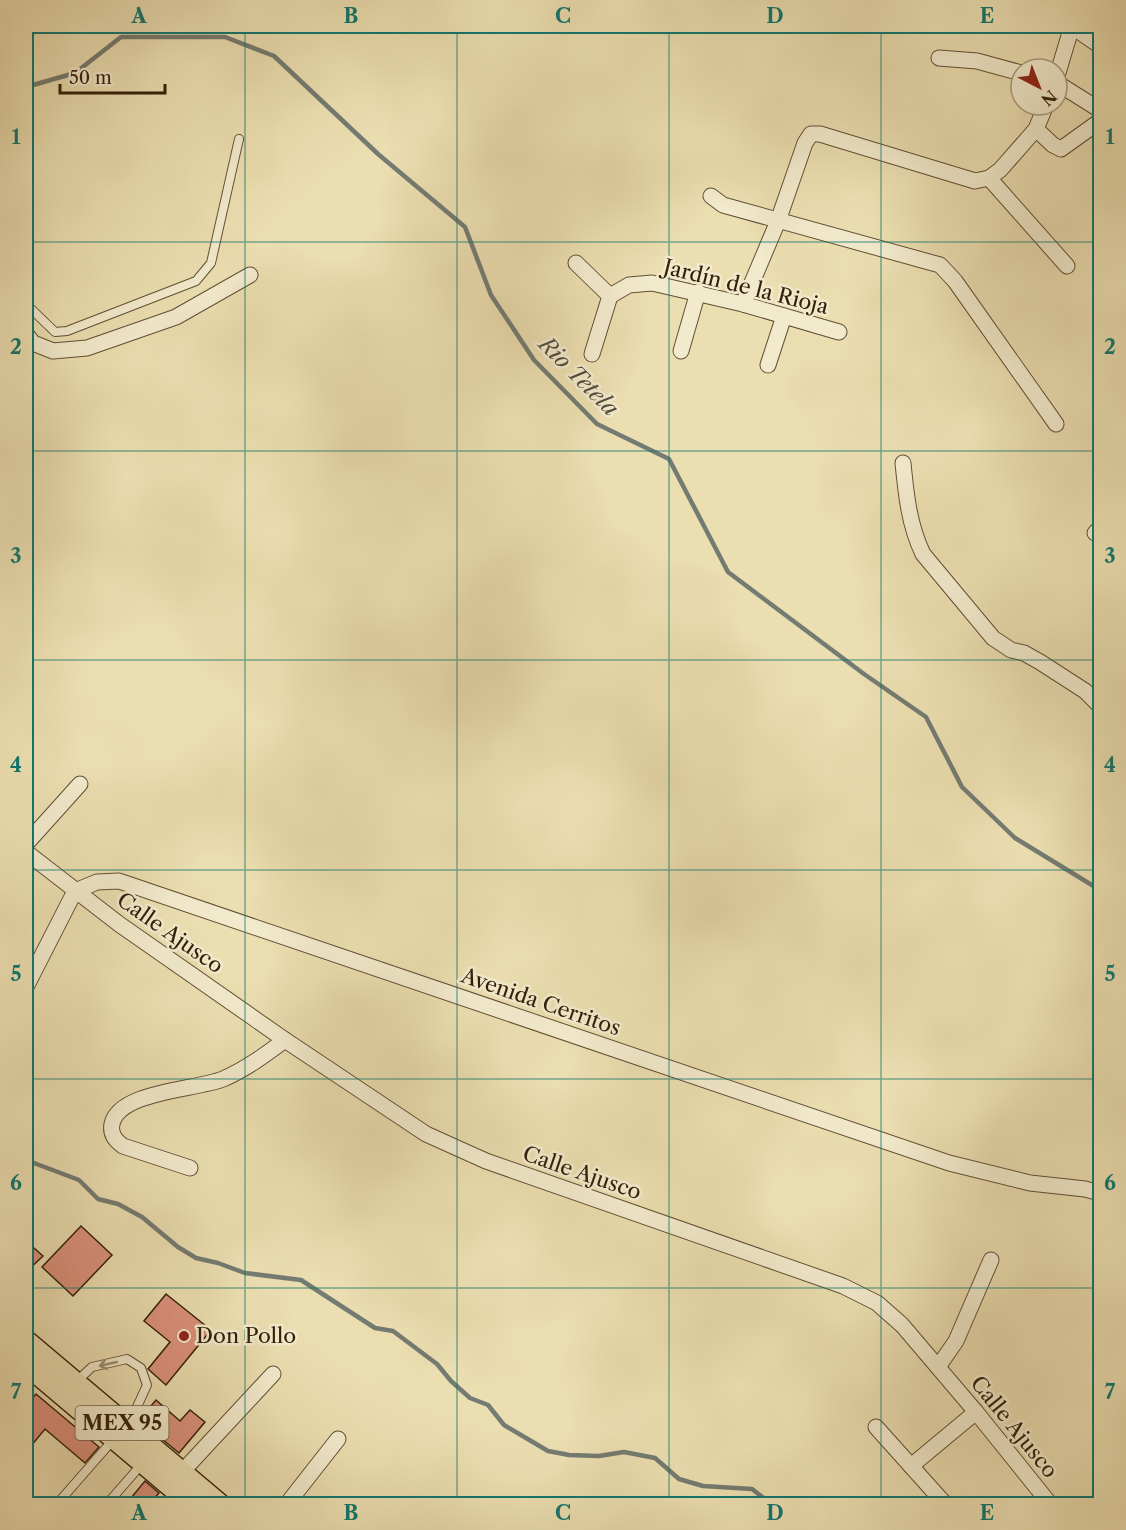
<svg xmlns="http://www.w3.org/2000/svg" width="1126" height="1530" viewBox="0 0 1126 1530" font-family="'Libre Caslon Text',serif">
<rect width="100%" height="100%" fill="#ebdeb0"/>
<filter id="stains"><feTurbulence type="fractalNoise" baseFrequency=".00333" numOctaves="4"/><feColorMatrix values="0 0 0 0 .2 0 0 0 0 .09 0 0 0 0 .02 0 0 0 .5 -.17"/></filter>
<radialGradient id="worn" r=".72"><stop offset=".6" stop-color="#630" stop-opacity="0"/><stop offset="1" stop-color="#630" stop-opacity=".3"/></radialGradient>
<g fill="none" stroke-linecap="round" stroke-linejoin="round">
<g stroke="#747b72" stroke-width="4.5">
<polyline points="26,87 75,73 121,37 225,37 274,56 378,154 465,227 491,295 534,360 597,424 669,459 728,572 864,674 926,717 962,787 1015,838 1100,890"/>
<polyline points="26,1160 79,1180 98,1199 118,1204 142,1217 178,1247 196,1258 218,1263 245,1273 301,1280 375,1328 393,1331 437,1364 451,1381 470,1398 488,1405 504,1425 548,1451 569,1455 599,1456 624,1452 655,1458 679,1479 703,1486 752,1489 771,1504"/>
</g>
</g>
<g fill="#db917b" stroke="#331f0a" stroke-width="1.5">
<polygon points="81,1226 112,1255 73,1296 42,1267"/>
<polygon points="26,1241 43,1256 26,1272"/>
<polygon points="166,1294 211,1330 166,1385 148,1369 170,1342 144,1321"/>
<polygon points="36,1394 99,1447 85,1463 45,1429 26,1452 26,1406"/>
<polygon points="156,1400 180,1421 190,1410 205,1422 179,1453 139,1420"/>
<polygon points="145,1481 159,1493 149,1504 126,1504"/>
</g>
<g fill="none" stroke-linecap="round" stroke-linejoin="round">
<defs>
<g id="service">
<polyline points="26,304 55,332 67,331 196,281 211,263 239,139"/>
<polyline points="1099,1341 1100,1338"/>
<polyline points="77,1381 92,1367 127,1359 141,1368 147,1385 136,1409 126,1424"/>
<polyline points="57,1504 113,1440"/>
<polyline points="107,1504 141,1465"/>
</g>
<g id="minor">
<polyline points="939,58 977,61 1021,73"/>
<polyline points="1057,76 1072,26"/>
<polyline points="1057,83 1100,110"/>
<polyline points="1036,129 1053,145 1061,149 1100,121"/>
<polyline points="989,178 1067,266"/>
<polyline points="711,196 723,205 940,265 955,281 1056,424"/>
<polyline points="576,263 610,296"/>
<polyline points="610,296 629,285 652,283 743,304 839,332"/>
<polyline points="743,304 778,221 805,143 811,134 820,134 975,181 989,178 1000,170 1036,129 1046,105"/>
<polyline points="26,334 33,343 53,351 87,348 176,317 250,275"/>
<polyline points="681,351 698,292"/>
<polyline points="592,354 610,296"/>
<polyline points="768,365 784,316"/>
<path d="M903,463C906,494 909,525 923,554L993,638L1011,650L1024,653L1040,662L1085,691L1100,706"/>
<polyline points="1095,533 1100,528"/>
<polyline points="26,844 80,784"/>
<polyline points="26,852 119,924 285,1040 426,1134 486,1161 843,1286 877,1303 902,1325 976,1412 1050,1504"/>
<polyline points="26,987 75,891 97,882 119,881 949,1163 1030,1183 1085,1189 1100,1193"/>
<path d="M190,1168L123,1146C115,1140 110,1134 112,1124C119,1091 196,1090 223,1079C246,1069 265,1055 285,1040"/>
<polyline points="938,1367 956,1341 991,1260"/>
<polyline points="876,1427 945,1504"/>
<polyline points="911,1466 976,1412"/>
<polyline points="181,1473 273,1374"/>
<polyline points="287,1504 338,1439"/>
</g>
<polyline id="tertiary" points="1074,26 1100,44"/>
<g id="primary">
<polyline points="26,1342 218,1504"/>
<polyline points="26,1363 193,1504"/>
</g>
</defs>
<use href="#service" stroke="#614f34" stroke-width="10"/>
<use href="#minor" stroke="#614f34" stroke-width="17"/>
<use href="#tertiary" stroke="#614f34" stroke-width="20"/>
<use href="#primary" stroke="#331f0a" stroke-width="25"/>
<use href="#service" stroke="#f2eacc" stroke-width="8"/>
<use href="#minor" stroke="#f2eacc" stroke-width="15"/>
<use href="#tertiary" stroke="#f2eacc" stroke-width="18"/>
<use href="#primary" stroke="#ebdeb0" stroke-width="22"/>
</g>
<defs><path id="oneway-shaft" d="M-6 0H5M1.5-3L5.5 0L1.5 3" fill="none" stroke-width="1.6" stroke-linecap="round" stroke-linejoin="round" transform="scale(1.5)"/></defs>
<use stroke="#9c8f75" href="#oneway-shaft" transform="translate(108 1364) rotate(167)"/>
<path fill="none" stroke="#0f766e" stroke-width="1.5" stroke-opacity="0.55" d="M245,26V1504M457,26V1504M669,26V1504M881,26V1504M26,242H1100M26,451H1100M26,660H1100M26,870H1100M26,1079H1100M26,1288H1100"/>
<circle fill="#8f2418" stroke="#f2eacc" stroke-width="2" cx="184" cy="1336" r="6"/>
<g text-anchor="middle" stroke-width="5" stroke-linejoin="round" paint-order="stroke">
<rect fill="#f2eacc" stroke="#6c5c44" stroke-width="1.5" x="75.5" y="1406" width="93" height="34" rx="4.5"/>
<g font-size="20" font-weight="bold" fill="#331f0a">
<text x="122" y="1430">MEX 95</text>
</g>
<g font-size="21" fill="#331f0a" stroke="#f2eacc">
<text transform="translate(746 287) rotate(14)" y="7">Jardín de la Rioja</text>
<text transform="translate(170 933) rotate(35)" y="7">Calle Ajusco</text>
<text transform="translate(541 1002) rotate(19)" y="7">Avenida Cerritos</text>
<text transform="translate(582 1173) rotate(19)" y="7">Calle Ajusco</text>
<text transform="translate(1014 1427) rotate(51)" y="7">Calle Ajusco</text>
</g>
<g font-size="21" fill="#331f0a" stroke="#f2eacc" text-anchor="start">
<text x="196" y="1343">Don Pollo</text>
</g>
<g font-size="22" font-style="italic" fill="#534d3e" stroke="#f2eacc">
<text transform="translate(579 376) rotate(45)" y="8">Rio Tetela</text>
</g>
</g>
<rect width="1126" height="1530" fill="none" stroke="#ebdeb0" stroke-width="66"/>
<g transform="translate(1039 87) rotate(138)"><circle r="28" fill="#f2eacc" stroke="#a6997e" stroke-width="1.5"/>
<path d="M0-4.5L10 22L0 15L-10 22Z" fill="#8f2418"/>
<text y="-9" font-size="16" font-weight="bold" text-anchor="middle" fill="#331f0a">N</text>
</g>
<path d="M60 84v9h105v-9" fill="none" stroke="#331f0a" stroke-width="3"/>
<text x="69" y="84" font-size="18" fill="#331f0a" stroke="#f2eacc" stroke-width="4.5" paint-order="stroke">50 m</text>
<rect x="33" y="33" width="1060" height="1464" fill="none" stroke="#0f766e" stroke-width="2"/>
<g font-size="20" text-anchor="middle" font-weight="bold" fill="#0f766e">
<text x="139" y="23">A</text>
<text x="351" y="23">B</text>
<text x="563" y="23">C</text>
<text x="775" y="23">D</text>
<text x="987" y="23">E</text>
<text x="16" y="144">1</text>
<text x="1110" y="144">1</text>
<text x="16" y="354">2</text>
<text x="1110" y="354">2</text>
<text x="16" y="563">3</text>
<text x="1110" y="563">3</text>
<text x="16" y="772">4</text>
<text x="1110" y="772">4</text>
<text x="16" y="981">5</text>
<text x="1110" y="981">5</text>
<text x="16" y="1190">6</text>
<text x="1110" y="1190">6</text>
<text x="16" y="1399">7</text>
<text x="1110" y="1399">7</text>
<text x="139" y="1520">A</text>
<text x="351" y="1520">B</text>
<text x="563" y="1520">C</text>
<text x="775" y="1520">D</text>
<text x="987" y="1520">E</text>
</g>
<rect width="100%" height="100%" filter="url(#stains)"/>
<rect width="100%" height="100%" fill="url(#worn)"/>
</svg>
